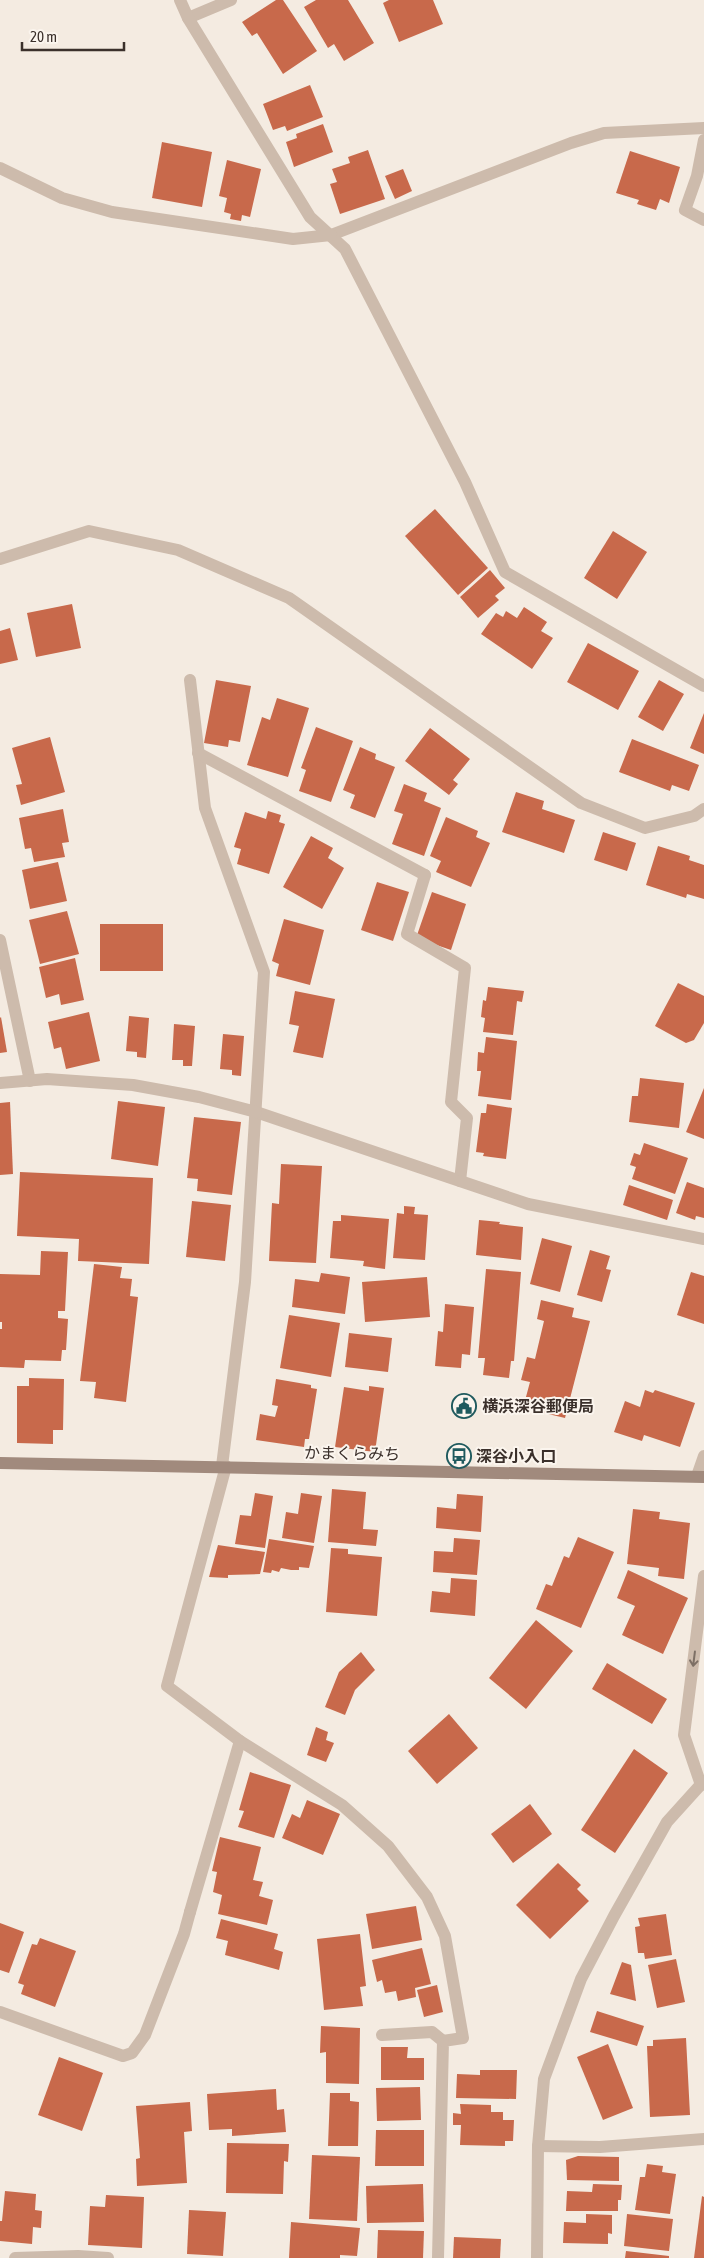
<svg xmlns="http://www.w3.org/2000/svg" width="704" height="2258" viewBox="0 0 704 2258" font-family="'Asap Condensed','Noto Sans JP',sans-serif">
<rect width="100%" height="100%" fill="#f4ebe1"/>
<g fill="#c8694b">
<polygon points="276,0 283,0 317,51 283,74 257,33 252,36 242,22"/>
<polygon points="316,0 348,0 374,43 344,61 334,44 328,48 304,7"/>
<polygon points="389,0 433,0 443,24 399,42 383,3"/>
<polygon points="310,85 323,117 287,131 285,126 273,130 263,104"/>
<polygon points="323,124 333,152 294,167 286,142 297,138 296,134"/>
<polygon points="162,142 212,152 202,207 152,198"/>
<polygon points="368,150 385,199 340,214 330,184 337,182 332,169 350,163 348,157"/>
<polygon points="630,151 680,167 669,203 660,199 656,210 637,204 639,200 616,193"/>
<polygon points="227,160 261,169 250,217 242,215 241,221 230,219 231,214 224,212 227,198 219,196"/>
<polygon points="403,169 412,191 395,199 385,176"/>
<polygon points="435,509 488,568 458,595 405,536"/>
<polygon points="613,531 647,552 617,599 584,578"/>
<polygon points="490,570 505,588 495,596 499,600 478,618 460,597"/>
<polygon points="72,604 81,648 36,657 27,613"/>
<polygon points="524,607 547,622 541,631 553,638 532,669 481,634 496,613 503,617 506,611 517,618"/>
<polygon points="10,628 18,660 0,664 0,631"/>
<polygon points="588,643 639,671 618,710 567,682"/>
<polygon points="216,680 251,686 240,742 229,740 228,747 204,743"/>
<polygon points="659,680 684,694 663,731 638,717"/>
<polygon points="277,698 309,708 288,777 247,765 262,717 270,720"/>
<polygon points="704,713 704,754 690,748"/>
<polygon points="316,727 353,741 331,802 299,791 306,770 301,768"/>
<polygon points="430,728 470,759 453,780 458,784 449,795 405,761"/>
<polygon points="50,737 65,792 21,805 16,785 22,784 12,748"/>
<polygon points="632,739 699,765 689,791 672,785 670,791 619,772"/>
<polygon points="360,747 376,754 375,759 395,767 375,818 350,808 355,795 343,790"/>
<polygon points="404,784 427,793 424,801 441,808 424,856 392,844 403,814 394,811"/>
<polygon points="516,792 544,801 542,809 575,820 564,853 502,832"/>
<polygon points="63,809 69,842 62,843 65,857 34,862 31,848 25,849 19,818"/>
<polygon points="268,811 281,815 279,822 285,824 269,874 237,864 241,849 234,847 245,812 266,819"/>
<polygon points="446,817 478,831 476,837 490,843 471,887 436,872 441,861 430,856"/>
<polygon points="603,832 636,843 627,871 594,860"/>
<polygon points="311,836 333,848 328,858 344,868 322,909 283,887"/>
<polygon points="658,846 690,856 689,860 704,865 704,899 687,894 686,898 646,885"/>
<polygon points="58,862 67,901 30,909 22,870"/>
<polygon points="377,882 409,892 393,941 361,930"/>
<polygon points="432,892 466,904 451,950 416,938"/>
<polygon points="67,911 79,954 40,964 29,920"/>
<polygon points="284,919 324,930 310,985 276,976 279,964 272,961"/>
<rect x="100" y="924" width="63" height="47"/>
<polygon points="75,958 84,1000 61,1005 59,994 46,998 39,967"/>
<polygon points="678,983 704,996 704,1023 694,1040 686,1043 655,1026"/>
<polygon points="488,987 524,991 522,1002 517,1001 513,1035 483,1032 485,1018 481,1017 483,1000 486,1001"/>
<polygon points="295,991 335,999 323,1058 293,1052 299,1026 289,1024"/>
<polygon points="89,1012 100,1061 66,1069 61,1047 54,1049 48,1022"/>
<polygon points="129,1016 149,1018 146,1058 137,1057 137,1052 126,1051"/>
<polygon points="1,1017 7,1052 0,1053 0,1018"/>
<polygon points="174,1024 195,1026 192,1066 183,1066 183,1060 172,1060"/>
<polygon points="223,1034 244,1036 241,1076 232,1075 232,1070 220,1069"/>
<polygon points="486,1037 517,1041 511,1100 478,1096 481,1071 477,1071 478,1052 484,1053"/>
<polygon points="640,1078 684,1083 679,1128 629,1122 632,1096 638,1096"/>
<polygon points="704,1088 704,1139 686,1132"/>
<polygon points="118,1101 165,1107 158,1166 111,1159"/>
<polygon points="10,1102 13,1174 0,1175 0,1103"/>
<polygon points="487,1104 512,1108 506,1159 483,1156 484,1153 476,1152 481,1113 486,1113"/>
<polygon points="194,1117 241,1122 232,1195 197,1191 198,1179 187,1178"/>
<polygon points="644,1143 688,1158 675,1194 632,1179 636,1167 630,1165 634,1153 640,1155"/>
<polygon points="281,1164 322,1166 316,1263 269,1261 272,1203 279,1204"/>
<polygon points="20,1172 153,1178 149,1264 78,1261 79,1239 17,1236"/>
<polygon points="687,1182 704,1188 704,1218 696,1216 695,1220 676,1213"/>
<polygon points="629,1185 673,1200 667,1220 623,1205"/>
<polygon points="192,1201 231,1205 225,1261 186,1257"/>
<polygon points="404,1206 415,1207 414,1214 428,1215 425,1260 393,1258 397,1213 404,1214"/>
<polygon points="341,1215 389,1219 385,1269 363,1266 364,1261 330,1258 333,1221 341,1221"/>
<polygon points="479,1220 500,1222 499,1224 523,1227 521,1260 476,1255"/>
<polygon points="542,1238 572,1246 560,1292 530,1284"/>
<polygon points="590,1250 610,1256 606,1269 611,1270 602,1302 577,1295"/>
<polygon points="41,1251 68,1252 65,1311 58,1311 58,1318 68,1319 66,1350 62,1350 61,1361 25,1360 24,1368 0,1367 0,1329 2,1329 2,1322 0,1322 0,1274 40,1275"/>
<polygon points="94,1264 122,1267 120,1278 132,1279 130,1296 138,1297 126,1402 94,1398 96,1382 80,1381"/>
<polygon points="486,1269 521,1272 514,1361 511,1361 509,1378 483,1375 485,1358 478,1358"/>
<polygon points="691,1272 704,1276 704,1324 677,1315"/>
<polygon points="321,1273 350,1277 345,1314 292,1307 295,1279 319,1282"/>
<polygon points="427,1277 430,1317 365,1322 362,1282"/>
<polygon points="541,1300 574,1308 572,1317 590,1321 565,1418 523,1408 530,1382 521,1380 527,1357 535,1359 544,1321 537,1319"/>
<polygon points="445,1304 474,1307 470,1355 462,1354 461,1368 435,1366 438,1331 443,1332"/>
<polygon points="289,1315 340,1323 331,1377 280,1368"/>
<polygon points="349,1333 392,1338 388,1372 345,1367"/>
<polygon points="29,1378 64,1379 63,1430 53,1430 53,1444 17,1443 17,1386 29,1386"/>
<polygon points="276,1379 311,1385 311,1388 317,1389 309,1439 305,1439 304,1447 256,1440 260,1414 275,1417 278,1406 272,1405"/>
<polygon points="369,1386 384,1388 375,1452 335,1447 344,1387 369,1391"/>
<polygon points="645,1390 653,1393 655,1390 695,1403 680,1447 644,1435 642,1441 614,1432 625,1401 640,1407"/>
<polygon points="332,1489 366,1492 363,1529 378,1530 376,1546 328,1542"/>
<polygon points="255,1493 273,1496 265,1548 235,1544 240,1515 251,1516"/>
<polygon points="301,1493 322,1496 314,1543 282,1538 286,1512 298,1514"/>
<polygon points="457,1494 483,1496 481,1532 436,1528 437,1507 456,1509"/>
<polygon points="633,1509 660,1512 659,1519 690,1523 684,1579 658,1576 659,1568 627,1564"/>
<polygon points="578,1537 614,1552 581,1628 536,1609 546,1584 552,1586 564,1556 569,1558"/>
<polygon points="454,1538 480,1540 477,1575 433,1572 434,1551 453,1552"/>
<polygon points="269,1539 314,1546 309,1568 299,1567 299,1570 291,1570 281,1568 279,1572 272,1570 271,1573 263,1572"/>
<polygon points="218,1545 265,1552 260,1574 228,1575 228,1578 209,1577"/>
<polygon points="331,1548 348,1549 348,1554 382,1557 377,1616 326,1612"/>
<polygon points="628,1570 688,1598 663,1654 622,1635 635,1606 617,1598"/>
<polygon points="451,1578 477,1580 475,1616 430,1612 432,1591 450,1593"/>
<polygon points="536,1620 573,1651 526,1709 489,1678"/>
<polygon points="361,1652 375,1670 355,1690 345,1715 325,1707 339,1672"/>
<polygon points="607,1663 667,1699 652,1724 592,1689"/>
<polygon points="449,1714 478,1748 437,1784 408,1751"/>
<polygon points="316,1727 328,1732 326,1740 334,1743 326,1762 307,1755"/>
<polygon points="634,1749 668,1773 615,1853 581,1830"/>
<polygon points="250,1772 291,1785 274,1838 238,1827 244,1811 239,1810"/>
<polygon points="307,1800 340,1814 323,1855 282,1838 292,1814 300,1818"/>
<polygon points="530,1804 552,1834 513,1863 491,1834"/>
<polygon points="220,1837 261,1847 253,1880 263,1882 259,1896 273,1900 267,1925 218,1914 222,1895 213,1892 217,1872 212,1871"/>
<polygon points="558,1863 581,1885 577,1889 589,1901 550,1939 516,1905"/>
<polygon points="416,1906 422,1940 372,1949 366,1914"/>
<polygon points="666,1914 672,1955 645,1959 644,1953 638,1953 635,1927 640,1926 638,1918"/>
<polygon points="221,1919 278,1934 274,1949 283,1952 279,1970 225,1955 228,1941 216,1938"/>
<polygon points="0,1923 24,1932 9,1973 0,1970"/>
<polygon points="360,1934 366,1986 360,1987 363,2006 324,2010 317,1939"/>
<polygon points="40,1938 76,1951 55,2007 21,1994 24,1985 18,1983 32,1944 37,1945"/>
<polygon points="422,1948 431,1984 415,1988 416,1997 398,2001 396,1991 385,1993 382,1980 377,1982 372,1960"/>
<polygon points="676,1959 685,2002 657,2008 648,1965"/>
<polygon points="622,1962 631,1965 636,2001 610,1994"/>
<polygon points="437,1985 443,2012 424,2017 417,1990"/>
<polygon points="597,2011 644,2026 637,2046 590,2032"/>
<polygon points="321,2026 360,2028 359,2084 326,2083 326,2052 320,2053"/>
<polygon points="686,2038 690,2115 650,2117 647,2046 653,2046 653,2040"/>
<polygon points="608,2044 633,2108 603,2120 577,2057"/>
<polygon points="381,2047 408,2047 407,2058 424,2058 424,2080 381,2080"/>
<polygon points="59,2057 103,2073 82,2131 38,2115"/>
<polygon points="480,2070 517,2070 516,2099 456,2098 457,2074 480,2075"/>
<polygon points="420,2087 421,2120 377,2121 376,2088"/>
<polygon points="276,2089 277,2110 284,2109 286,2132 232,2136 232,2129 209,2130 207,2094"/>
<polygon points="330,2093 350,2093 350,2101 359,2102 358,2146 328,2146"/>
<polygon points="190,2102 192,2131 184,2132 187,2183 137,2186 136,2159 140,2158 136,2106"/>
<polygon points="460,2104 491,2105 491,2112 503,2112 503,2120 514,2120 513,2141 505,2141 505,2146 460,2145 461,2125 453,2125 453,2113 461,2114"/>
<polygon points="376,2130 424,2130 424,2166 375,2166"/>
<polygon points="227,2143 289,2144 288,2162 284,2161 283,2194 226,2193"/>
<polygon points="312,2155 360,2157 357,2221 309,2219"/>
<polygon points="578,2156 619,2157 619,2181 567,2180 566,2160"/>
<polygon points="647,2164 663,2166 662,2172 676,2174 670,2214 635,2210 640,2177 645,2177"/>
<polygon points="423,2184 424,2222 367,2223 366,2186"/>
<polygon points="593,2184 622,2185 621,2200 618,2200 618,2211 566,2211 567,2191 592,2192"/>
<polygon points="5,2191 36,2194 35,2210 42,2211 41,2228 33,2227 32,2244 0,2241 0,2221 2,2221"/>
<polygon points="106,2195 144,2197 142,2248 88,2245 90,2206 105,2207"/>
<polygon points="702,2196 704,2197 704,2258 694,2258"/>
<polygon points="189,2210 226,2212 223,2256 187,2254"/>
<polygon points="586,2214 612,2215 612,2234 608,2233 608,2244 563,2243 564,2222 586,2223"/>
<polygon points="627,2214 673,2219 669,2251 624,2246"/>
<polygon points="291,2222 360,2228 357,2256 340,2255 340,2258 289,2258"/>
<polygon points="378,2230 424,2231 423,2258 377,2258"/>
<polygon points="454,2237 501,2239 500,2258 453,2258"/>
<polygon points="626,2251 669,2256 669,2258 625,2258"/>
</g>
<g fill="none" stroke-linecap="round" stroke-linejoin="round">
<g stroke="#cdbbac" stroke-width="12">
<polyline points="188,18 231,0"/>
<polyline points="331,235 571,143 604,133 704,128"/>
<polyline points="190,680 205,808 264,972 245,1282 222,1466"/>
<polyline points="256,1112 460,1181 467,1118 451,1102 465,968 407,934 425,875"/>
<polyline points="226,1466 167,1686 240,1741 342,1805 388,1846 427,1897 445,1936 463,2038 443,2041 438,2258"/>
<polyline points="190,1912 240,1741"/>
<polyline points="382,2035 432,2032 443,2041"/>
<polyline points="15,2258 78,2256 108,2258"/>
</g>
<g stroke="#cdbbac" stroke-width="12">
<polyline points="180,0 188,18 310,217 345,249 465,482 505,572 704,686"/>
<polyline points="704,140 697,176 685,210 704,220"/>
<polyline points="0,168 62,198 112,212 293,239 331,235"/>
<polyline points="0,559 89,531 178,550 289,598 581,803 645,828 694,816 704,809"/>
<polyline points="198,753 425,875"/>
<polyline points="0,940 30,1081"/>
<polyline points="0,1083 47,1079 133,1085 199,1097 256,1112"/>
<polyline points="460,1181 528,1204 704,1239"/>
<polyline points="701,1785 684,1735 704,1576"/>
<polyline points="0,2012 123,2056 132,2053 145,2035 184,1934 190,1912"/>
<polyline points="538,2146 600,2147 704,2139"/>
</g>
<g stroke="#cdbbac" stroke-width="12">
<polyline points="697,1476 704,1456"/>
<polyline points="537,2258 538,2146 544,2079 581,1979 614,1916 667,1822 704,1781"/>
</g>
<polyline stroke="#a18a7d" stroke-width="12" points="0,1463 704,1477"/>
</g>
<defs><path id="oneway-shaft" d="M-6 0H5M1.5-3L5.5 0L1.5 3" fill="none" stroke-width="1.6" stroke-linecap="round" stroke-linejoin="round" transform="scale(1.25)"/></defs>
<use stroke="#7d6f65" href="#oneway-shaft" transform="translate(694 1659) rotate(97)"/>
<defs>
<symbol id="civic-ring" viewBox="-11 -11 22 22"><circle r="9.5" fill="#fbf5ee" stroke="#1f5a5e" stroke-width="1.5"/><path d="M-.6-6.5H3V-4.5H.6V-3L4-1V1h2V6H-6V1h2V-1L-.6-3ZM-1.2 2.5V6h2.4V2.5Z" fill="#1f5a5e"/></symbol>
<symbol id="bus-ring" viewBox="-11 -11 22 22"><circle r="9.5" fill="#fbf5ee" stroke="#1f5a5e" stroke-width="1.5"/><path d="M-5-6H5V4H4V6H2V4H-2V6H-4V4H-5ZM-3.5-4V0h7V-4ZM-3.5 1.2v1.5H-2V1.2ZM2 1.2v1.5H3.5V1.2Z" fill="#1f5a5e"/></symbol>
</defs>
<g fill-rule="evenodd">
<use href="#civic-ring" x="450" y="1392" width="28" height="28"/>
<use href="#bus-ring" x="445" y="1442" width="28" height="28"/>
</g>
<g text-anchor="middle" stroke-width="4" stroke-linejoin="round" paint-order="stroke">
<g font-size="16" font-weight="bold" fill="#3b302b" stroke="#fbf5ee" text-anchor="start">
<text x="482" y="1412">横浜深谷郵便局</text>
<text x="476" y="1462">深谷小入口</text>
</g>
<g font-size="16" fill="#3b302b" stroke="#fbf5ee">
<text transform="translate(352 1453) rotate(1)" y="6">かまくらみち</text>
</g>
</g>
<path d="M22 42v8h102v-8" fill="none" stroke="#3b302b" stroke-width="2.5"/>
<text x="30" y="42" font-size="15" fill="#3b302b" stroke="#fbf5ee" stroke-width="4" paint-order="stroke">20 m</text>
</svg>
